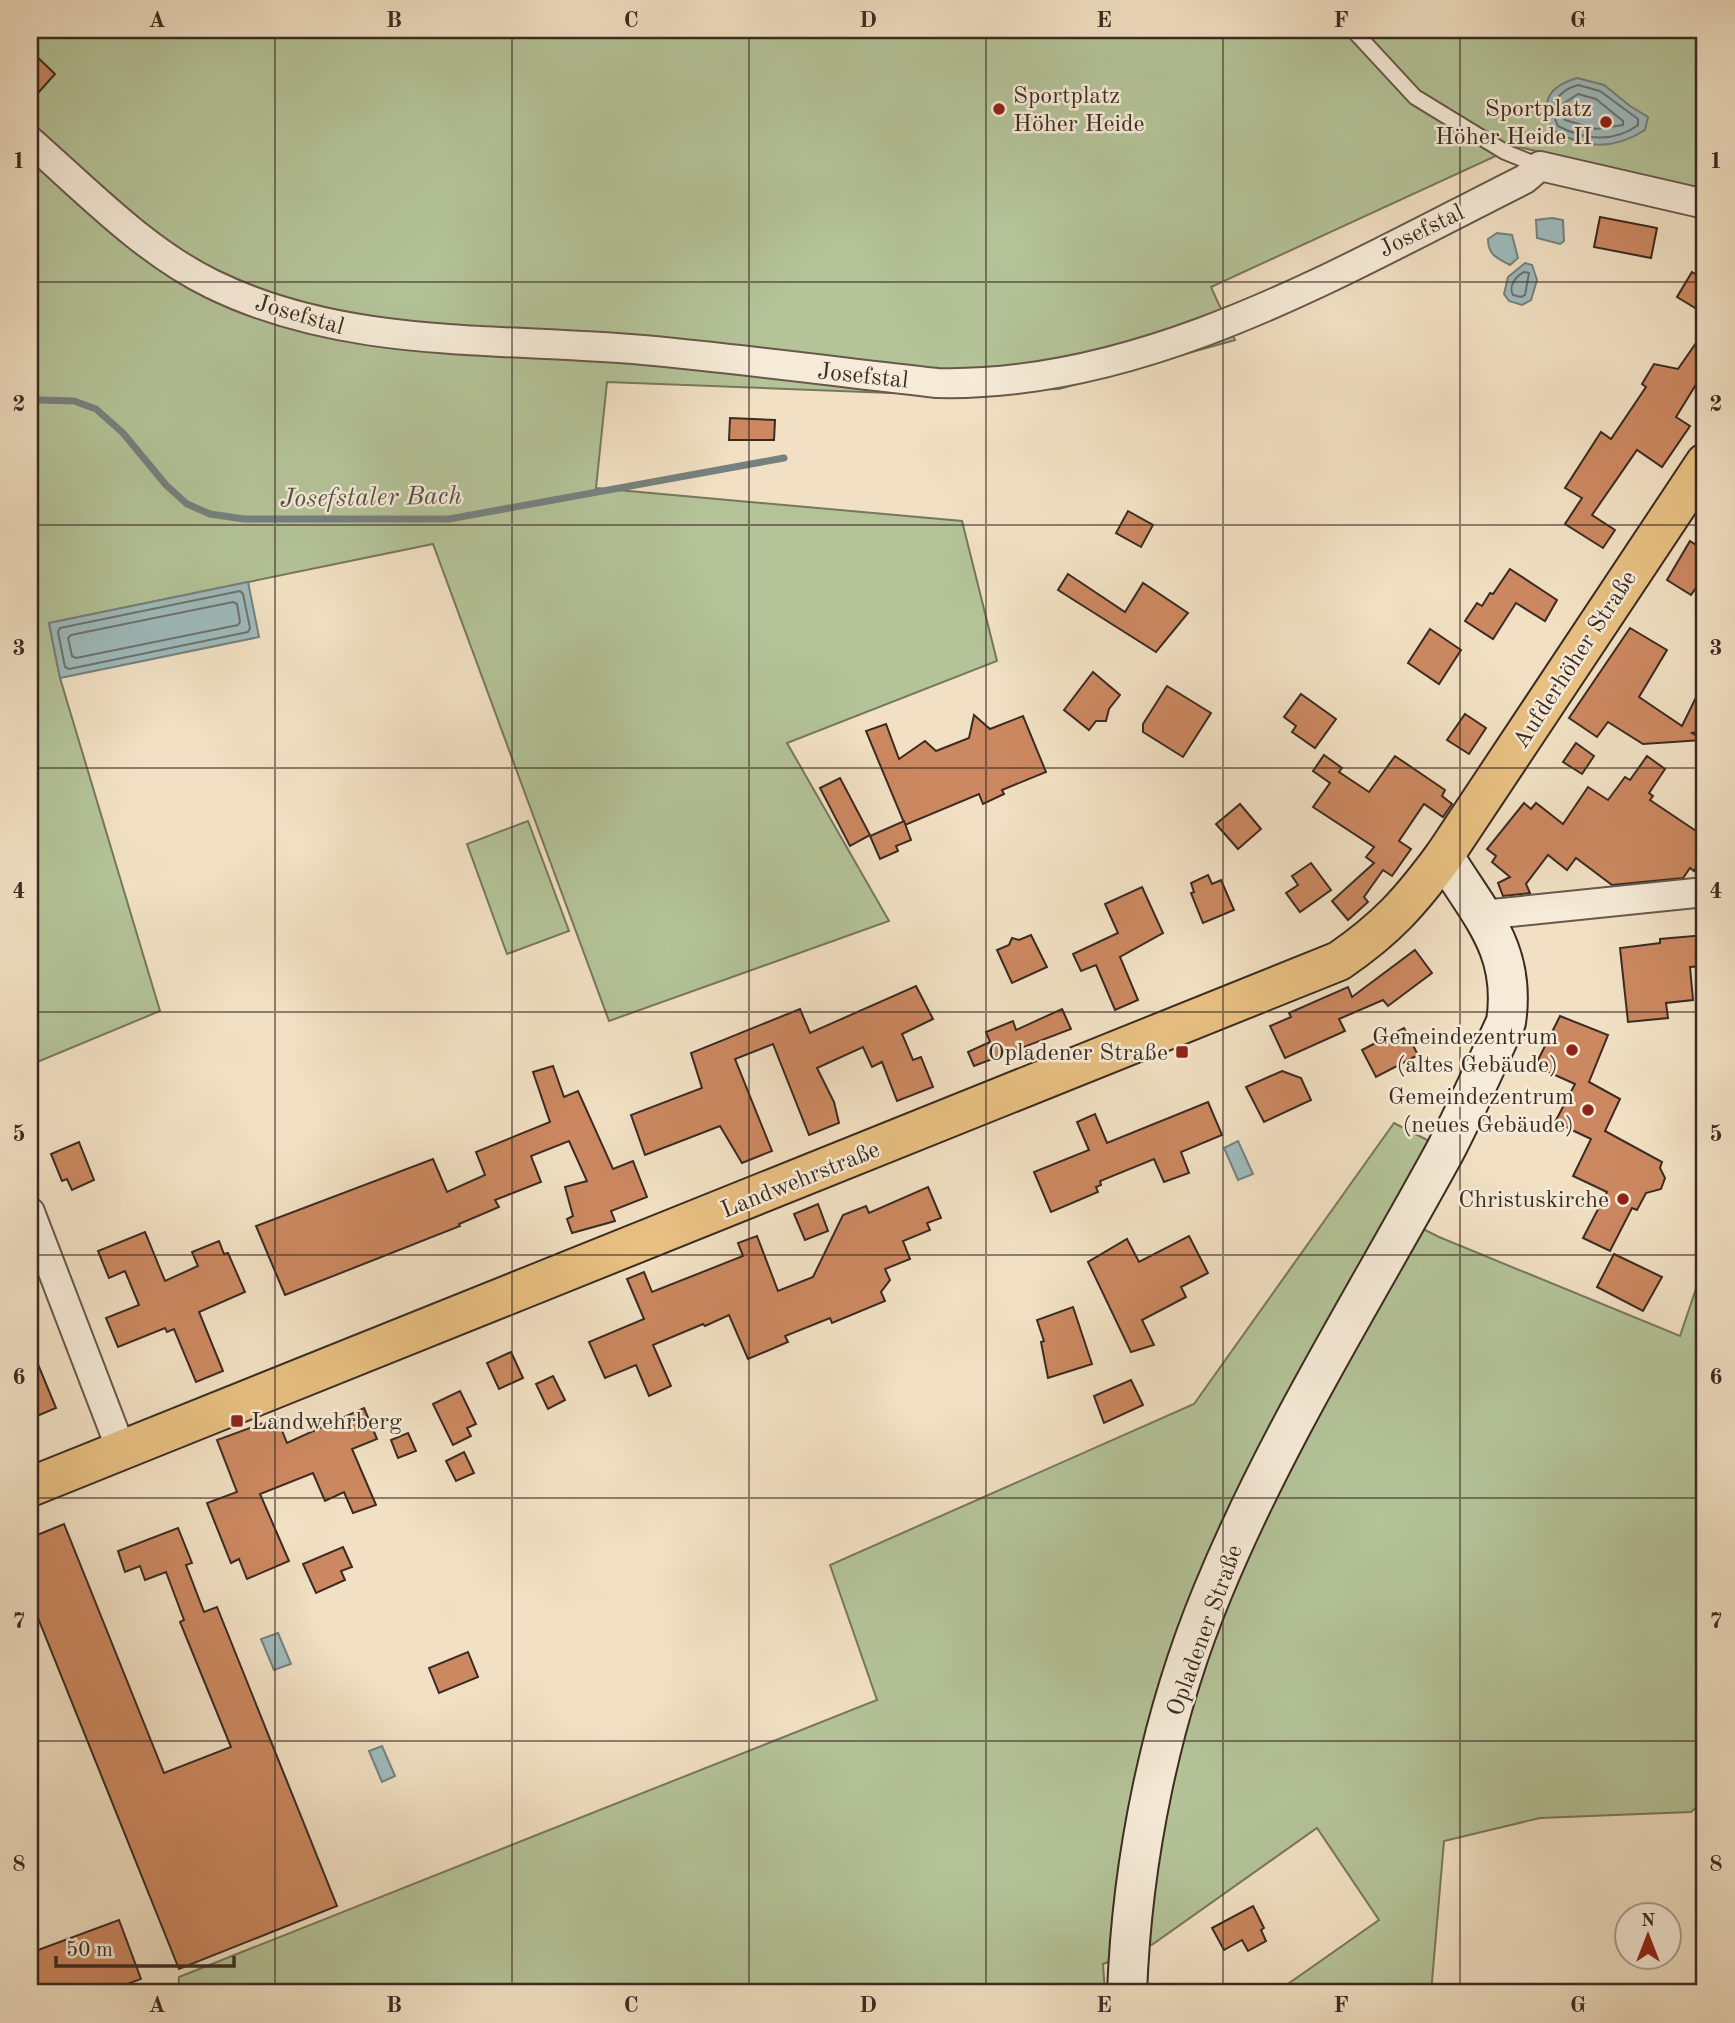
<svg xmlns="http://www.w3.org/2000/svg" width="1735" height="2023" viewBox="0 0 1735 2023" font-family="'Old Standard TT',serif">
<rect width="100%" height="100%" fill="#f1e0c3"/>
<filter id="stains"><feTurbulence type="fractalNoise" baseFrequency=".00286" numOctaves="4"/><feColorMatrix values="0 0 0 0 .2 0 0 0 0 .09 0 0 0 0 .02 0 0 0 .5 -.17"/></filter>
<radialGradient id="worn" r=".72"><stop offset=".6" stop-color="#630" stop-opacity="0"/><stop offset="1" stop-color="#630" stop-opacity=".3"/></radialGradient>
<g fill="#b4c398" stroke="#78775d" stroke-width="2">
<polygon points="30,30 1705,30 1705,192 1507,144 1498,155 1211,287 1235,340 1059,389 891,393 607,382 596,488 962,521 997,661 787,743 889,921 609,1021 433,544 49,623 60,678 160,1011 30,1065"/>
<polygon points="528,821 569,931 507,954 467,844"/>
<polygon points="1394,1123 1433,1143 1393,1214 1439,1237 1680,1336 1705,1262 1705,1800 1691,1812 1540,1818 1444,1841 1431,1993 1275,1993 1379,1920 1317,1828 1153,1944 1103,1964 1105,1993 178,1993 179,1977 877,1700 830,1565 1194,1404"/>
</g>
<g fill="#9ebbbd" stroke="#76817f" stroke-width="2">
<path d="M1577,78L1604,85L1630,106L1648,117L1645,130C1612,151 1585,148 1552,130C1540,101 1548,87 1577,78Z"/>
<polygon points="1552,218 1563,220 1564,241 1560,244 1537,238 1536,220"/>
<path d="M1497,233L1512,235L1518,258L1510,265C1497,258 1488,255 1488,239Z"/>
<polygon points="1525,263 1532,265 1537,280 1531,300 1522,305 1509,301 1504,294 1508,277"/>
<polygon points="248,582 259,637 60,678 49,623"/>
<polygon points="1238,1141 1253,1174 1238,1180 1224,1148"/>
<polygon points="278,1633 291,1664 274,1670 261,1639"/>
<polygon points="382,1746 395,1776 382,1782 369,1751"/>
</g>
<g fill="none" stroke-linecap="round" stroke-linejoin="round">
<g stroke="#6c7370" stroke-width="2">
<path d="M1578,85L1600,91L1638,119V125C1614,143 1584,140 1558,126C1548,106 1557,91 1578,85Z"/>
<polygon points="1578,94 1596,99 1623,121 1623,125 1596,129 1565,120 1563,104"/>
<path d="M1524,272L1529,273L1525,295L1521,297L1513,295C1508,286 1516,276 1524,272Z"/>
<polygon points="240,591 243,594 250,628 248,632 69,669 65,667 58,632 60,628"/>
<polygon points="233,602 237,604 240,622 238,625 76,658 72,656 68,638 71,635"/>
</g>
<polyline stroke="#76817f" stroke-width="7" points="40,400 74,401 96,409 123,433 166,485 187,504 210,514 244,519 449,519 784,458"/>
</g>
<g fill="#cc8861" stroke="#3b2b22" stroke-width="2">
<polygon points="30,50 55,74 30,102"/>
<polygon points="1600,217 1657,228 1651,258 1594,247"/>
<polygon points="1692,272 1705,280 1705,314 1677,297"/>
<polygon points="1705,330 1705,370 1676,417 1690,426 1662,467 1637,450 1592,515 1615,530 1603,548 1565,524 1582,498 1565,488 1601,432 1611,439 1646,387 1642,384 1654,364 1678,369"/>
<polygon points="730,418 775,420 774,440 729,440"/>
<polygon points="1128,511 1153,525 1141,547 1116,533"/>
<polygon points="1690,541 1705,551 1705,575 1691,595 1667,580"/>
<polygon points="1510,569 1557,600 1545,621 1516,603 1493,639 1465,621 1477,603 1482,606 1490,593 1493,594"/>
<polygon points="1068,574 1125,612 1143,583 1188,613 1156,652 1058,590"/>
<polygon points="1630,628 1667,650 1639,697 1682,726 1705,679 1705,730 1692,733 1703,740 1643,744 1608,722 1597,737 1569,718"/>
<polygon points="1430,629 1461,650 1439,684 1408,663"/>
<polygon points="1093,672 1120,695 1109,709 1106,721 1096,721 1089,730 1064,710"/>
<polygon points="1167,686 1211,713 1183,757 1143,732 1143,724"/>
<polygon points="1301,694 1336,719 1315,748 1292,732 1296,726 1284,717"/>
<polygon points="1465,714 1486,728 1469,754 1447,740"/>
<polygon points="974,715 990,729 1023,716 1046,772 1002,790 1004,794 983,804 979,794 905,825 866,731 886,724 899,759 925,741 936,751 969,738"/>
<polygon points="1576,743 1594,756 1582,774 1563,762"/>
<polygon points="1324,755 1342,768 1339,772 1369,792 1395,756 1445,790 1442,796 1452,804 1443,817 1424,804 1399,841 1411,849 1392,876 1383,870 1364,897 1368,902 1348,920 1332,901 1374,863 1366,857 1374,847 1313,807 1330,783 1313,771"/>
<polygon points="1647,756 1665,769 1649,793 1653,796 1650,800 1705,837 1705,854 1694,871 1690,868 1683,878 1612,885 1576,858 1567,870 1548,855 1526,884 1530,893 1503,896 1498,883 1510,877 1492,862 1496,856 1487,849 1524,803 1531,809 1536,803 1563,824 1588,787 1608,800 1625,777 1630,780"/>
<polygon points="840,778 870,835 850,846 820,788"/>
<polygon points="1240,804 1261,829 1238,849 1216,824"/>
<polygon points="904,821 911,840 896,846 898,851 880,859 870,836"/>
<polygon points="1311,863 1331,890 1300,912 1286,893 1298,885 1292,876"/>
<polygon points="1208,875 1212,884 1221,880 1234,910 1203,923 1191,893 1194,892 1191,883"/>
<polygon points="1142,887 1163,933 1120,957 1138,1000 1115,1010 1096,965 1081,971 1073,954 1118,933 1105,904"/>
<polygon points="1031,935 1047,967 1012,983 997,950 1009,945 1012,938 1019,940"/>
<polygon points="1705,935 1705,966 1690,967 1693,1000 1666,1003 1668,1018 1628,1022 1620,948 1660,943 1660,939"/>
<polygon points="1415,950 1432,973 1388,1006 1383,1000 1339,1019 1345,1031 1285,1058 1270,1026 1291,1017 1289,1013 1348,987 1352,997"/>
<polygon points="916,986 933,1019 902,1034 913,1060 921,1057 933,1087 897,1101 882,1062 872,1067 863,1047 817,1068 834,1102 839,1123 809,1135 773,1044 735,1059 772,1151 742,1163 720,1126 645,1155 631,1115 702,1088 691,1053 800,1009 810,1033"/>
<polygon points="1062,1009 1071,1029 974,1066 968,1052 990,1042 986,1032 1013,1021 1016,1030"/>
<polygon points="1560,1016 1608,1035 1589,1082 1620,1099 1605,1131 1662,1162 1660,1168 1665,1178 1661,1189 1646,1193 1637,1210 1632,1208 1610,1251 1583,1238 1607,1192 1573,1176 1591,1139 1555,1122 1575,1084 1535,1066"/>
<polygon points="1404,1028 1418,1055 1376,1077 1362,1050"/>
<polygon points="553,1066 564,1097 578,1091 613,1169 633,1161 647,1197 611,1211 615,1221 572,1233 567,1219 573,1216 565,1187 587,1181 569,1141 531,1156 541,1182 495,1200 499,1207 459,1224 460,1226 285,1295 256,1226 433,1159 447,1192 485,1175 476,1152 550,1122 533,1072"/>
<polygon points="1282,1071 1301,1078 1311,1100 1264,1122 1246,1087"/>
<polygon points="1208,1102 1222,1135 1181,1152 1189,1173 1164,1182 1154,1159 1100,1181 1101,1185 1096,1187 1098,1192 1051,1212 1034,1172 1089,1150 1077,1122 1095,1114 1107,1143"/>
<polygon points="79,1142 94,1180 72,1190 67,1179 62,1181 51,1154"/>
<polygon points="928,1187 941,1218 927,1223 930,1230 903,1241 910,1259 885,1269 890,1280 881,1292 885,1301 832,1323 830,1318 785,1336 788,1342 748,1359 729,1315 705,1326 703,1324 653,1345 671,1386 649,1396 636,1365 605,1378 589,1342 644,1319 627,1279 644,1272 652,1292 743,1256 738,1243 757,1236 778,1291 813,1277 843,1215 866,1206 869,1213"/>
<polygon points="818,1204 828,1231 805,1240 794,1214"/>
<polygon points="145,1232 165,1281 198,1266 192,1252 219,1241 224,1254 228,1253 245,1292 199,1312 223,1371 196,1382 174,1329 167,1332 165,1328 118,1347 106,1318 139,1305 125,1271 109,1278 98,1251"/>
<polygon points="1189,1236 1208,1273 1181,1287 1186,1297 1142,1320 1154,1345 1131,1352 1088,1262 1127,1239 1139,1262"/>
<polygon points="1614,1254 1662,1277 1643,1311 1597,1287"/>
<polygon points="1073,1307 1092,1364 1048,1378 1041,1342 1044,1341 1037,1320"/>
<polygon points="30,1345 56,1408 30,1419"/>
<polygon points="511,1352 523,1378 499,1389 487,1363"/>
<polygon points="553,1376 565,1400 548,1409 536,1384"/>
<polygon points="1131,1380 1143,1405 1104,1423 1094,1396"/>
<polygon points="460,1391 476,1424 467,1428 471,1436 453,1445 433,1404"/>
<polygon points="364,1408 377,1439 352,1449 376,1505 353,1513 344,1492 325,1501 313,1473 260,1494 289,1561 247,1579 239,1559 231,1563 207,1503 237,1492 217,1440 277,1418 287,1443"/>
<polygon points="408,1433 416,1451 398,1458 391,1440"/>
<polygon points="464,1452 474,1473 456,1481 446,1461"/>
<polygon points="64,1524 164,1773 231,1747 180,1622 184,1620 166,1572 145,1580 140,1566 125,1572 118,1551 178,1528 192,1563 186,1565 204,1612 217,1607 337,1906 179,1969 30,1598 30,1538"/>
<polygon points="343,1547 352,1567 341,1571 345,1580 316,1593 303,1564"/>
<polygon points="468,1652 478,1677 439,1693 429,1668"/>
<polygon points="1253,1906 1264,1928 1261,1930 1266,1941 1248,1951 1242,1940 1224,1950 1212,1928"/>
<polygon points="119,1920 141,1979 103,1993 30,1993 30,1953"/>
</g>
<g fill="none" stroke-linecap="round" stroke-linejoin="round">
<defs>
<polyline id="lane" points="1353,30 1415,97 1505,152 1540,166"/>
<g id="street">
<path d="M30,141C87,191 144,251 212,284C347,350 497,337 643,350C741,359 839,372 937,383C1146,388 1343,270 1525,179L1540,166L1705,204"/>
<polyline points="1482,915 1705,892"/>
<polyline points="30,1212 122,1452"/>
</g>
<path id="secondary" d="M1127,1993C1132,1858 1161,1716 1213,1591C1276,1438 1366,1296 1445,1151C1467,1109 1486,1065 1506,1022C1517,949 1479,914 1444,856"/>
<path id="primary" d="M30,1487L1339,961C1387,928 1410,902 1444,856L1705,463"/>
</defs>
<use href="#lane" stroke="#68584a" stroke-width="18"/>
<use href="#street" stroke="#68584a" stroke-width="32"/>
<use href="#secondary" stroke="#3b2b22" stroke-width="42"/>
<use href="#primary" stroke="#3b2b22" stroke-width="42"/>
<use href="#lane" stroke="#f6ebd8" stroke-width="14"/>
<use href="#street" stroke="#f6ebd8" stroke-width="28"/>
<use href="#secondary" stroke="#f6ebd8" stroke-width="38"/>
<use href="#primary" stroke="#e8c082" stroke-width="38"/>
</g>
<path fill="none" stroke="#3b2b22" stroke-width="2" stroke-opacity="0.55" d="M275,30V1993M512,30V1993M749,30V1993M986,30V1993M1223,30V1993M1460,30V1993M30,282H1705M30,525H1705M30,768H1705M30,1012H1705M30,1255H1705M30,1498H1705M30,1741H1705"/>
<g fill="#8f2418" stroke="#f6ebd8" stroke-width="2.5">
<circle cx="999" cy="109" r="7"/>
<circle cx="1606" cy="122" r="7"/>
<circle cx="1572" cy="1050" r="7"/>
<rect x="1175" y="1045" width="14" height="14" rx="3.5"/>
<circle cx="1588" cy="1110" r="7"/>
<circle cx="1623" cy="1199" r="7"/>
<rect x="230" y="1414" width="14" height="14" rx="3.5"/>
</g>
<g text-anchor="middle" stroke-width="5" stroke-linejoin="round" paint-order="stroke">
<g font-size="24" fill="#3b2b22" stroke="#f6ebd8" text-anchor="end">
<text x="1013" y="103" text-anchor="start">Sportplatz<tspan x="1013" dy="28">Höher Heide</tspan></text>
<text x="1592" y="116">Sportplatz<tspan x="1592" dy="28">Höher Heide II</tspan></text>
<text x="1558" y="1044">Gemeindezentrum<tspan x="1558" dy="28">(altes Gebäude)</tspan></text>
<text x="1168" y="1060">Opladener Straße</text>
<text x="1574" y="1104">Gemeindezentrum<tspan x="1574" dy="28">(neues Gebäude)</tspan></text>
<text x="1609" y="1207">Christuskirche</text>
<text x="251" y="1429" text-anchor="start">Landwehrberg</text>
</g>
<g font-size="24" fill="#3b2b22" stroke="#f6ebd8">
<text transform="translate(1421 230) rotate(-26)" y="8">Josefstal</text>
<text transform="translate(300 314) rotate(16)" y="8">Josefstal</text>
<text transform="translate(863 375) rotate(6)" y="8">Josefstal</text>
<text transform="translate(1574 659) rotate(-57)" y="8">Aufderhöher Straße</text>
<text transform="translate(800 1179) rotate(-22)" y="8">Landwehrstraße</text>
<text transform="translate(1204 1630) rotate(-70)" y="8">Opladener Straße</text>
</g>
<g font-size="26" font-style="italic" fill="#544f49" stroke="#f6ebd8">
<text transform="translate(371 496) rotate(-1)" y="9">Josefstaler Bach</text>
</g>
</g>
<rect width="1735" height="2023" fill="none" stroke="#f1e0c3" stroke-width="77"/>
<g transform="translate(1648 1936)"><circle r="33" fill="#f6ebd8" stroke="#ab9e8f" stroke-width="2"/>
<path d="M0-5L12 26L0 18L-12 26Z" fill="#8f2418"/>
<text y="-10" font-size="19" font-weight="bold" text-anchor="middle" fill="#3b2b22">N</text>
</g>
<path d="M56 1956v10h178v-10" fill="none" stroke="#3b2b22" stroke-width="3.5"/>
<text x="66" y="1956" font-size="21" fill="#3b2b22" stroke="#f6ebd8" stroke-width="5" paint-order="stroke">50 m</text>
<rect x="38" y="38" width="1658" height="1946" fill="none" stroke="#3b2b22" stroke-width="2.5"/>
<g font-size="23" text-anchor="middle" font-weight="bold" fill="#3b2b22">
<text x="157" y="27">A</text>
<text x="394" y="27">B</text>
<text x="631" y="27">C</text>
<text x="868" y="27">D</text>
<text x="1104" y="27">E</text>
<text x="1341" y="27">F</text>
<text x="1578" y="27">G</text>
<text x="19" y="168">1</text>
<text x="1716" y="168">1</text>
<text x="19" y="411">2</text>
<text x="1716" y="411">2</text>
<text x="19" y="655">3</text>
<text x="1716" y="655">3</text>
<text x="19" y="898">4</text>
<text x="1716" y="898">4</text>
<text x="19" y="1141">5</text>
<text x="1716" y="1141">5</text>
<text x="19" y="1384">6</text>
<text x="1716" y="1384">6</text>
<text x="19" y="1628">7</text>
<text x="1716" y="1628">7</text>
<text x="19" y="1871">8</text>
<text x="1716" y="1871">8</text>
<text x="157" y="2012">A</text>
<text x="394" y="2012">B</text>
<text x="631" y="2012">C</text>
<text x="868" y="2012">D</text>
<text x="1104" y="2012">E</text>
<text x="1341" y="2012">F</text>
<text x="1578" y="2012">G</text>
</g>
<rect width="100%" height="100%" filter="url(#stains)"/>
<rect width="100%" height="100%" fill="url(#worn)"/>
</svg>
